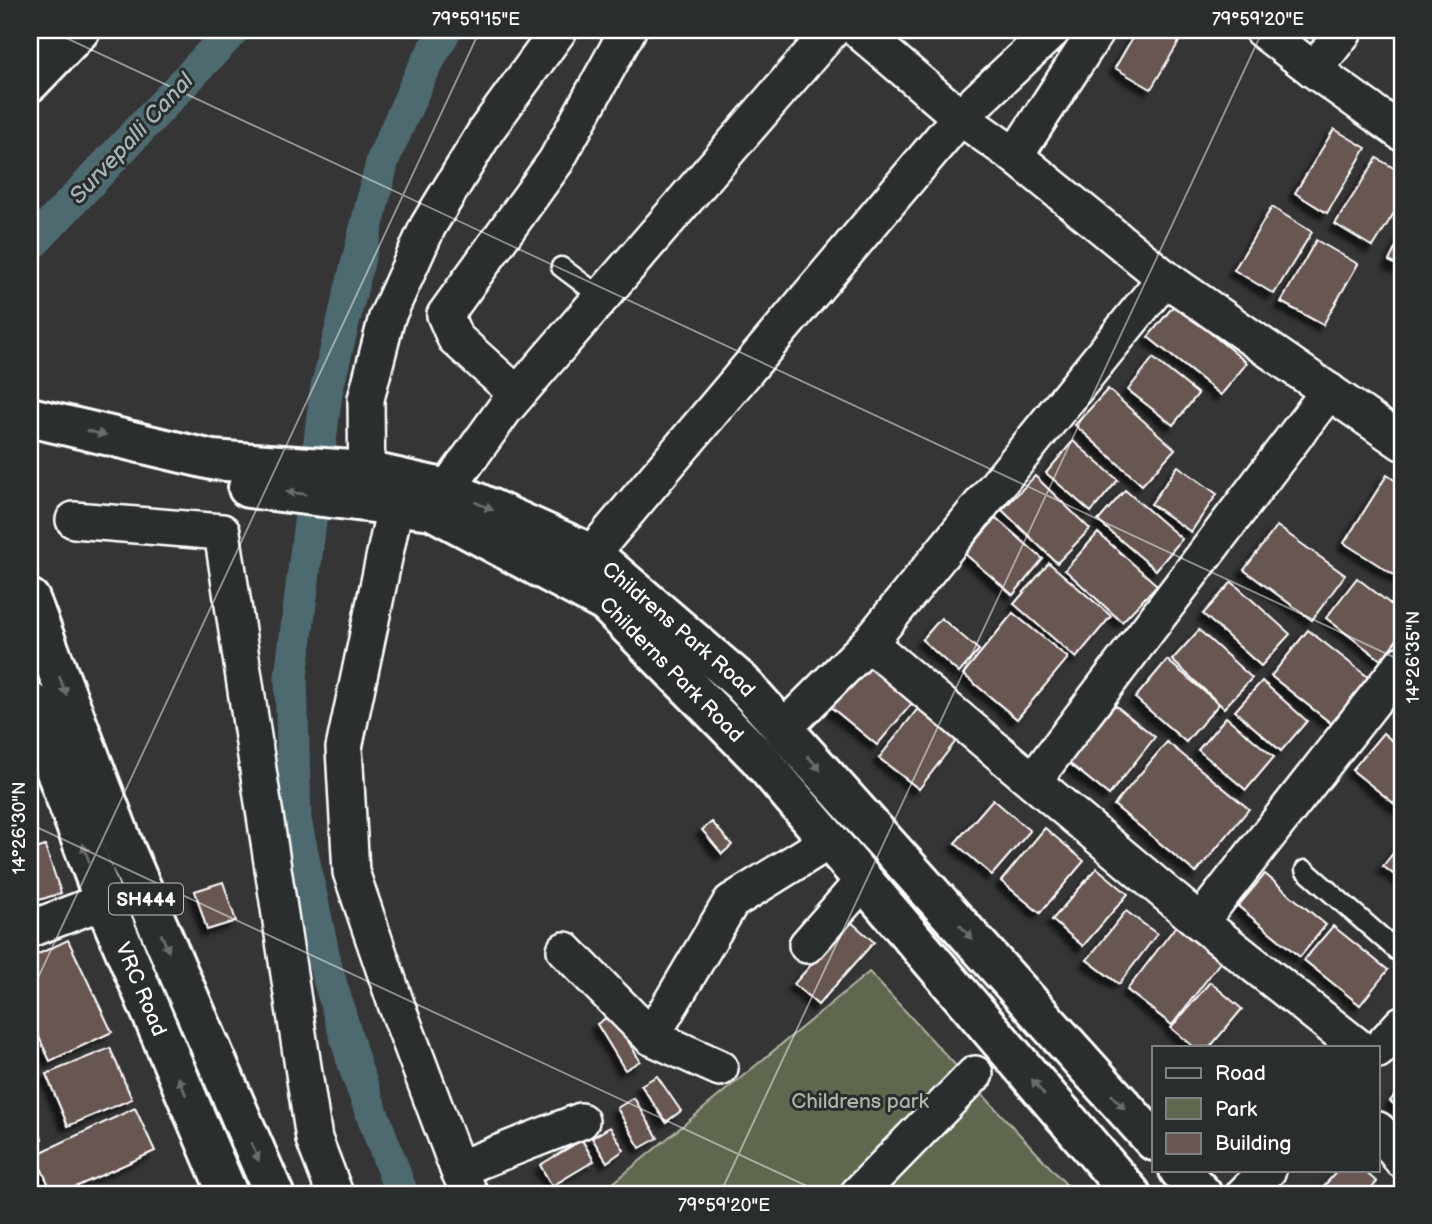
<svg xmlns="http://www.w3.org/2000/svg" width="1432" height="1224" viewBox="0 0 1432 1224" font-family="'Balsamiq Sans',sans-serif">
<defs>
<filter id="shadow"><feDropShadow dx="-6" dy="6" stdDeviation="2" flood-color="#0009"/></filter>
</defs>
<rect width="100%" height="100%" fill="#363535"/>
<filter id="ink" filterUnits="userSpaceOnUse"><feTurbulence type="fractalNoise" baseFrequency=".0143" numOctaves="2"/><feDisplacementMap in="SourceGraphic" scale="14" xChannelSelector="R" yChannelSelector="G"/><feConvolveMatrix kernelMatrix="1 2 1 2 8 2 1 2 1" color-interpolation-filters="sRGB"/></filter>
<g filter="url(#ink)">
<polygon fill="#5f684f" stroke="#afb4a7" stroke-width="2" points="869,972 1075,1194 606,1194 606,1189"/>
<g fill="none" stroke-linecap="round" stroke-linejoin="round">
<g stroke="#4d6b70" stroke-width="33">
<polyline points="30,246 233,30"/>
<polyline points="402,1194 356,1070 326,968 295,820 291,677 326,392 383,159 421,74 445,30"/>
</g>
</g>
<g fill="#685752" stroke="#fff" stroke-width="2" filter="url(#shadow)">
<polygon points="1137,30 1186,30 1151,89 1115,68"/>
<polygon points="1334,129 1366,148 1327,213 1295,193"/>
<polygon points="1377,158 1402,173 1402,200 1373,247 1335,224"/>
<polygon points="1272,207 1312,232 1274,294 1234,270"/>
<polygon points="1402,235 1402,268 1389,261"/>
<polygon points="1316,240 1358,264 1323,325 1281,302"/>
<polygon points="1175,304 1247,363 1221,395 1148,337"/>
<polygon points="1153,358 1198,394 1173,425 1128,390"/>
<polygon points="1108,389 1175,449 1142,485 1075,425"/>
<polygon points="1073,441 1118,480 1091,512 1046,473"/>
<polygon points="1178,466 1217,494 1191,532 1151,504"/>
<polygon points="1387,475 1402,485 1402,580 1344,543"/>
<polygon points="1035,476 1090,529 1057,563 1002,510"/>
<polygon points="1125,490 1182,539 1156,570 1098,521"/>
<polygon points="996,518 1043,559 1013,595 965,554"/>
<polygon points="1277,526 1345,575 1312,620 1244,570"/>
<polygon points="1098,533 1157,585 1122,622 1065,570"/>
<polygon points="1049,563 1111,616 1076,658 1014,604"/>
<polygon points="1357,578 1402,613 1402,633 1381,660 1326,618"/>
<polygon points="1232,582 1290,634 1261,666 1203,614"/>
<polygon points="1013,613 1068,658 1017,719 963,674"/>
<polygon points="941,618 979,650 959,673 922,640"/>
<polygon points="1199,630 1252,678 1224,708 1172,660"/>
<polygon points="1308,630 1368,677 1332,724 1271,676"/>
<polygon points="861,659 914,701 877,745 826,703"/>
<polygon points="1167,660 1219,704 1186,742 1135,698"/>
<polygon points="1262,681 1307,721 1281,751 1235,711"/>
<polygon points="1115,705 1155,737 1109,795 1069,763"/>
<polygon points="920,706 959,737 919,789 879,758"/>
<polygon points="1226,717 1274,757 1246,790 1198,750"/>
<polygon points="1383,733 1402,749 1402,810 1352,770"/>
<polygon points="1167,742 1249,809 1196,873 1114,805"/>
<polygon points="993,799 1030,831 992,875 955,843"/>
<polygon points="712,822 732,845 722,854 702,830"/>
<polygon points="1045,828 1084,861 1040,913 1001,881"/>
<polygon points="1402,842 1402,881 1383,866"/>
<polygon points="45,846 61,893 30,903 30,851"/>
<polygon points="1097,868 1128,894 1083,946 1052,920"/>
<polygon points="1265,874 1326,925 1300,957 1238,906"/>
<polygon points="223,882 236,921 207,930 195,891"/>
<polygon points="1126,911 1157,934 1119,984 1087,960"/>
<polygon points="850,921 874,942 818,1005 794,984"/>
<polygon points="1176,926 1221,961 1172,1025 1127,990"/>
<polygon points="1333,926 1388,970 1360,1005 1304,960"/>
<polygon points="68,940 112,1032 50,1061 30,1018 30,958"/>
<polygon points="1210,982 1242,1009 1210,1047 1194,1047 1171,1028"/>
<polygon points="612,1014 640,1061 625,1070 597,1024"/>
<polygon points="110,1048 132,1099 68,1126 46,1074"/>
<polygon points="657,1076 681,1111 666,1122 641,1085"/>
<polygon points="1402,1086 1402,1111 1390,1101"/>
<polygon points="634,1098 658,1138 640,1148 617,1108"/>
<polygon points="135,1108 155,1151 60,1194 53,1194 35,1155"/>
<polygon points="30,1112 42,1139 30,1144"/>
<polygon points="610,1127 624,1150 607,1162 592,1138"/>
<polygon points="582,1140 594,1161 552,1186 540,1165"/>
<polygon points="1338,1170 1363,1170 1377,1182 1366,1194 1317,1194"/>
</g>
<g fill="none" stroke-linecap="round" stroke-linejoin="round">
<defs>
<g id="service">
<polyline points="561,267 601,297"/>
<polyline points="1305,870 1402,955"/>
</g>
<g id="minor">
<polyline points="858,30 960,117 1015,156 1165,278 1402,442"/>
<polyline points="1262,30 1314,70 1402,133"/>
<polyline points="1314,70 1345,30"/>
<polyline points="1015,156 1097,30"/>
<polyline points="517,394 455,338 445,315 556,161 628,30"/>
<polyline points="367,500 366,399 387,317 428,226 487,129 559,30"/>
<polyline points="395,506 344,748 351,872 396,1004 458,1169 470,1194"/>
<polyline points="432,510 504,410 832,30"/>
<polyline points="74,520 222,532 314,1139 335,1194"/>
<polyline points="574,575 960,117 1053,30"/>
<polyline points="869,643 1200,922 1358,1047"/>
<polyline points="783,729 869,643 1165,278"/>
<polyline points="1033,781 1329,391"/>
<polyline points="1200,922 1402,664"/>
<polyline points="30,929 104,901"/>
<polyline points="807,945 863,881"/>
<polyline points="565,950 651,1037 720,1068"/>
<polyline points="651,1037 731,902 829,841"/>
<polyline points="1378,1050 1402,1024"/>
<polyline points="1378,1130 1402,1160"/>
<polyline points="458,1169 581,1121"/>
<polyline points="858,1194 975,1074"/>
<polyline points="1244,1194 1268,1170"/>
</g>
<g id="tertiary">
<polyline points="30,82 80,30"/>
<path id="s1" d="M30,417L212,460L366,471L447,489L592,554L741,682L1154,1141"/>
<path id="s2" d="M248,488L432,510L606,603L758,757L1131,1194"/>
<polyline points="1179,1170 1202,1194"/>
</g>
<polyline id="secondary" points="30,31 31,30"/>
<g id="primary">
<polyline points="30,599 125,849 274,1194"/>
<path id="s3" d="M30,702L104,901L228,1194"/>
</g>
</defs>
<use href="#service" stroke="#fff" stroke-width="23"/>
<use href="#minor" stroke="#fff" stroke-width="40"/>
<use href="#tertiary" stroke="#fff" stroke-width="44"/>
<use href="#secondary" stroke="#fff" stroke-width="44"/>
<use href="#primary" stroke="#fff" stroke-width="44"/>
<use href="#service" stroke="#2a2d2e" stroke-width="18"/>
<use href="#minor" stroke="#2a2d2e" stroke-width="35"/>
<use href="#tertiary" stroke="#2a2d2e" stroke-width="38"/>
<use href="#secondary" stroke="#2a2d2e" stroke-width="38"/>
<use href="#primary" stroke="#2a2d2e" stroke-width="38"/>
</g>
<defs><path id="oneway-solid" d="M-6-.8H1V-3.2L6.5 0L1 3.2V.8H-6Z" transform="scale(1.75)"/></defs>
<g fill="#6a6c6d">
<use href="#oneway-solid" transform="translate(96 433) rotate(13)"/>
<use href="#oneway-solid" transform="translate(296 493) rotate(-173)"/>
<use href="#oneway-solid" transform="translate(484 506) rotate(24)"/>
<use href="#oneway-solid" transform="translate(63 686) rotate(69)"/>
<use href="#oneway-solid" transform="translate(814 763) rotate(48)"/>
<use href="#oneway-solid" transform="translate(86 853) rotate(-110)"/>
<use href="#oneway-solid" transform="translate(966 932) rotate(48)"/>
<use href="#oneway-solid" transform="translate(165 943) rotate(67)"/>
<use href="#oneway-solid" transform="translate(182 1086) rotate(-113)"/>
<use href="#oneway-solid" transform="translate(1038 1087) rotate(-130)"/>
<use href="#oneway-solid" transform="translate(1118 1102) rotate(48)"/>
<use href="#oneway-solid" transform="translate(255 1152) rotate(67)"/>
</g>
</g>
<path fill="none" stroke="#fff" stroke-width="2" stroke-opacity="0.45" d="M49,30L1402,661M30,824L824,1194M30,995L480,30M720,1194L1263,30"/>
<g text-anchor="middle" stroke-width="6" stroke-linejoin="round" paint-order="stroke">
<rect fill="#2a2d2e" stroke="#bfc0c0" stroke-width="2" x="109" y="883.5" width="74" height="31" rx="5"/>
<g font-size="19" font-weight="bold" fill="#fff">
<text x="146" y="906">SH444</text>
</g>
<g font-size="21" fill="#fff" stroke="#2a2d2e">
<text dy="7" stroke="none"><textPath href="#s1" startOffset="698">Childrens Park Road</textPath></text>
<text dy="7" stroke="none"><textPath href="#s2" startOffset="476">Childerns Park Road</textPath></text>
<text dy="7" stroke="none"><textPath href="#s3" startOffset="308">VRC Road</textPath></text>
</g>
<g font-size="21" fill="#afb4a7" stroke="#2a2d2e">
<text x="860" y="1108">Childrens park</text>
</g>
<g font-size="23" font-style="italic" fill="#a6b5b8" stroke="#2a2d2e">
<text transform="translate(131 138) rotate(-47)" y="8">Survepalli Canal</text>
</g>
</g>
<rect width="1432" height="1224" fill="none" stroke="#2a2d2e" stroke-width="77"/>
<rect x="1152" y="1046" width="228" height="126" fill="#2a2d2e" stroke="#7f8182" stroke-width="2"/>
<rect x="1166" y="1068" width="35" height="10" fill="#2a2d2e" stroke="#7f8182" stroke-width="2"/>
<text x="1215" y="1080" font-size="21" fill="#ffffff">Road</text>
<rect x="1166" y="1098" width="35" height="21" fill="#5f684f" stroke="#7f8182" stroke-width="2"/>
<text x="1215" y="1116" font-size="21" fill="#ffffff">Park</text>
<rect x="1166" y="1133" width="35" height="21" fill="#685752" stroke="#7f8182" stroke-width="2"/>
<text x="1215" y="1150" font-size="21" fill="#ffffff">Building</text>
<rect x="38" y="38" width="1356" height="1148" fill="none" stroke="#fff" stroke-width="2.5"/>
<g font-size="18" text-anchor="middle" fill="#fff">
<text x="476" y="25">79°59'15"E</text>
<text x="1258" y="25">79°59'20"E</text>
<text transform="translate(1413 657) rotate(-90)" y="6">14°26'35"N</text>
<text transform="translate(19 828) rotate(-90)" y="6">14°26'30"N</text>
<text x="724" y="1211">79°59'20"E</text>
</g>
</svg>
